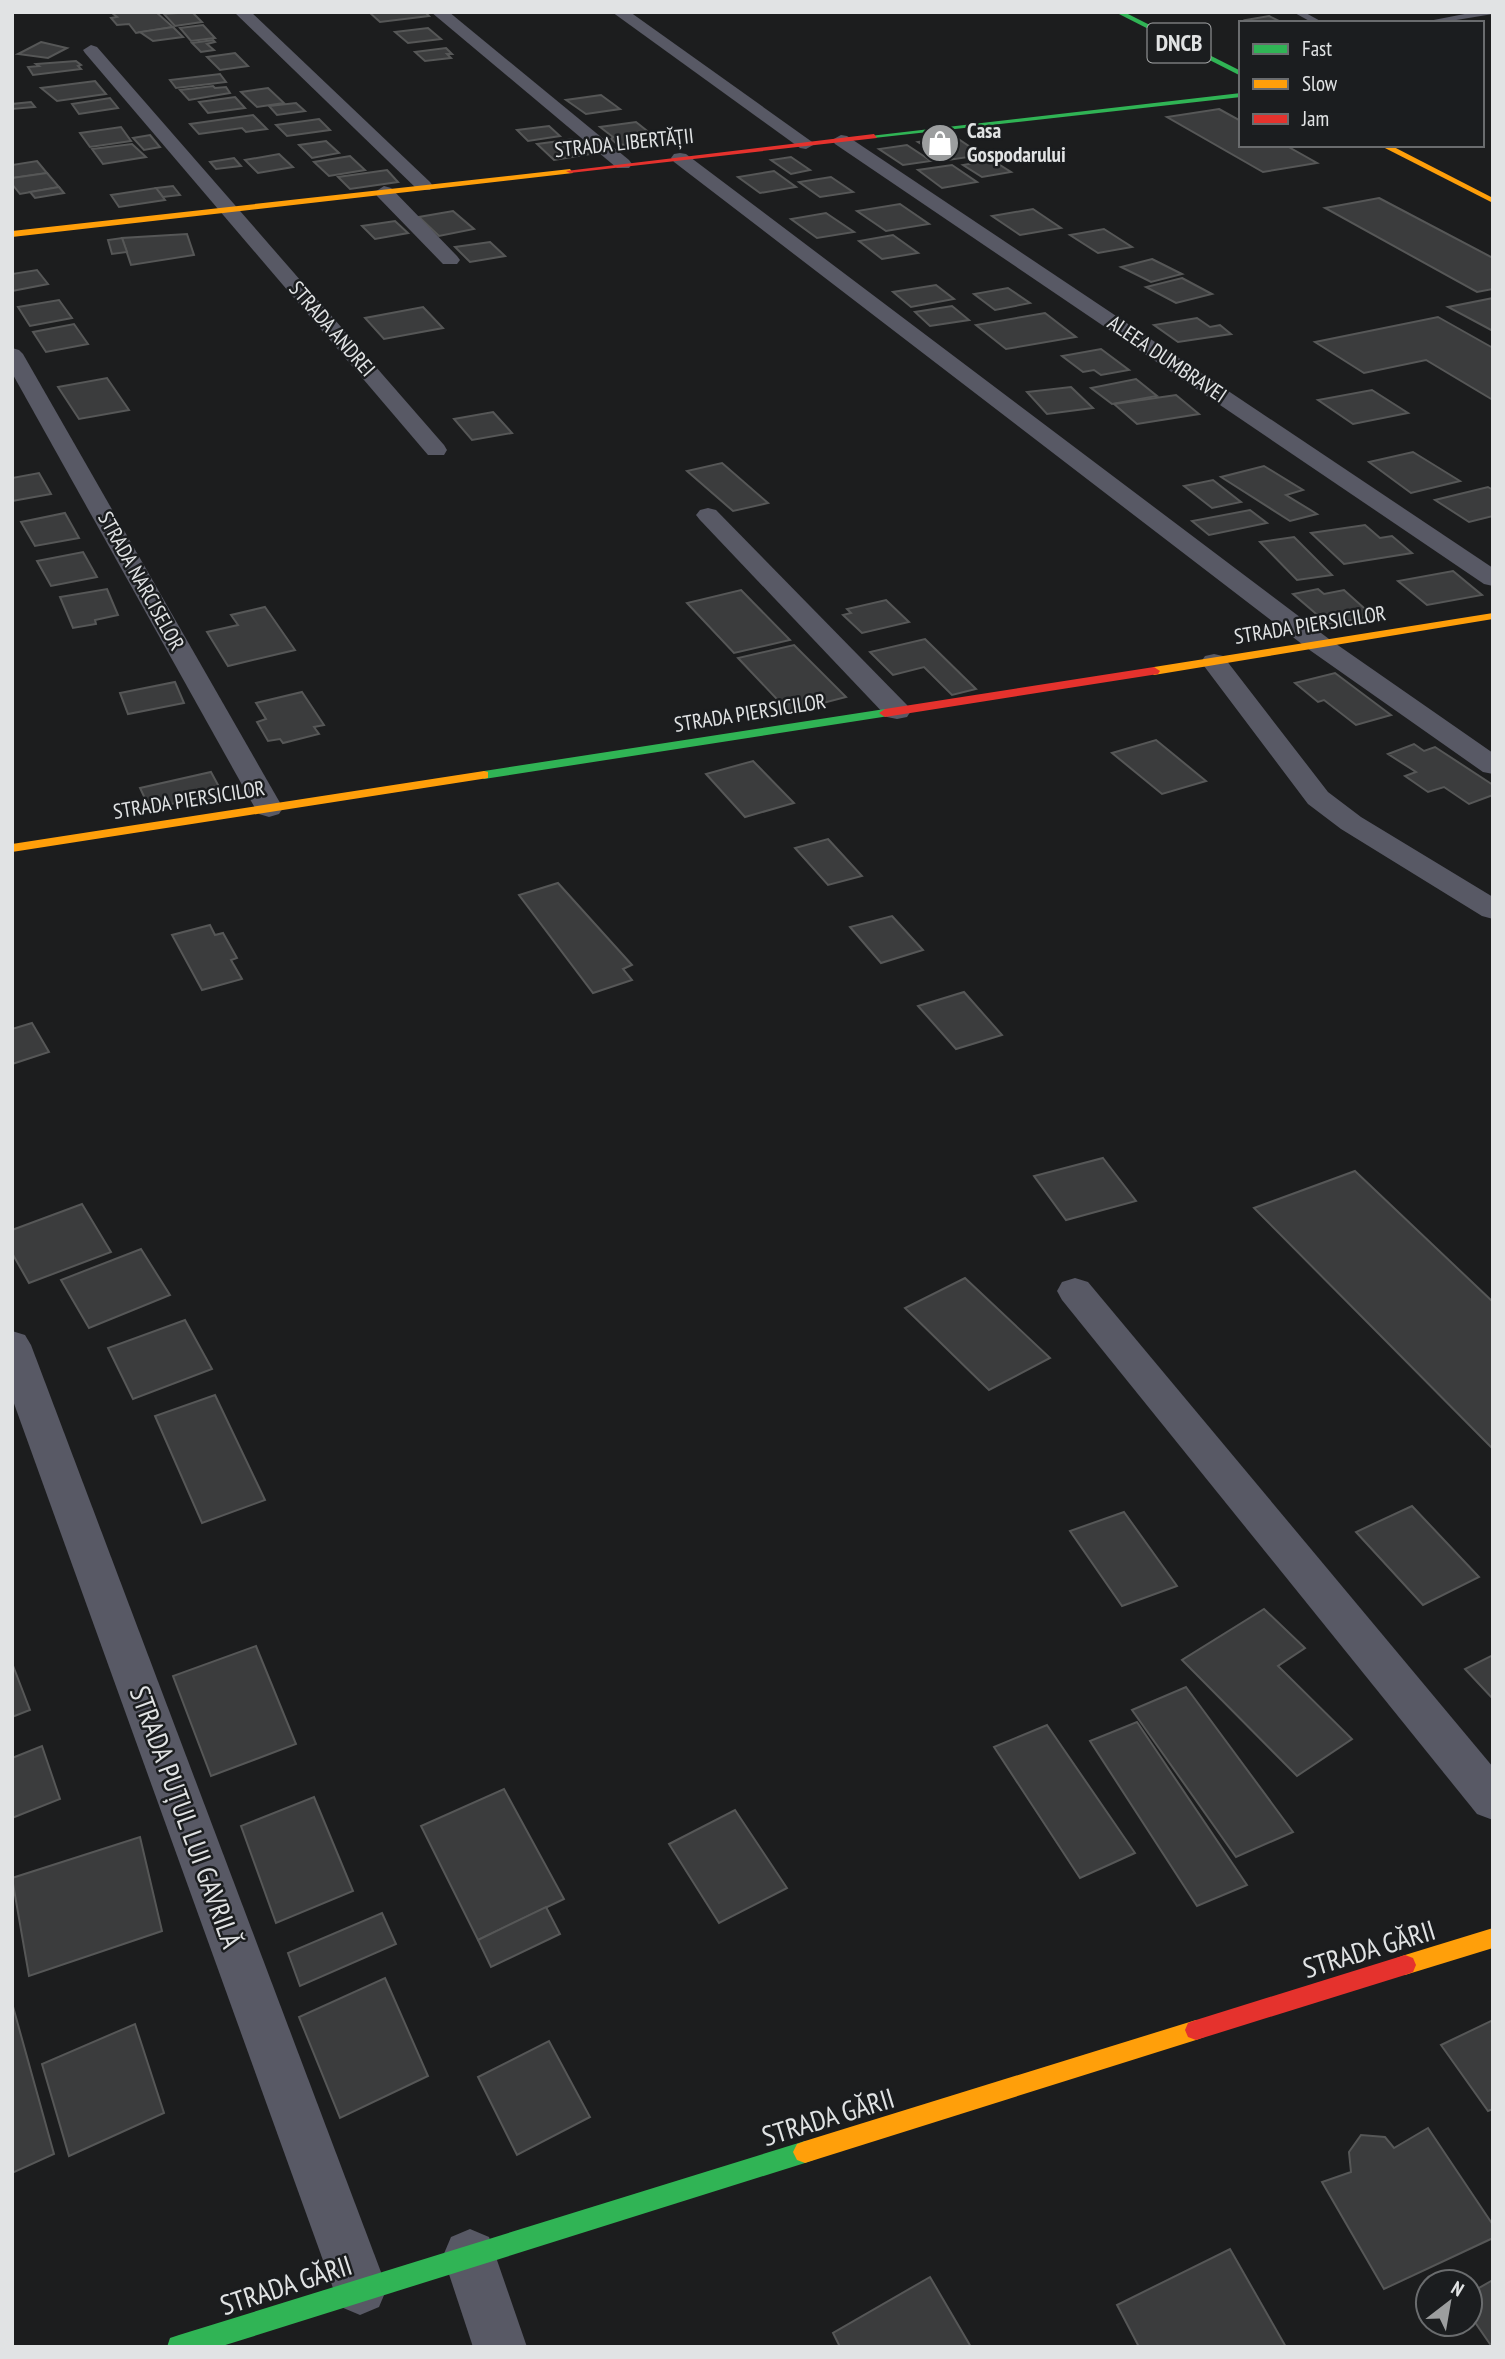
<svg xmlns="http://www.w3.org/2000/svg" width="1505" height="2359" viewBox="0 0 1505 2359" font-family="'PT Sans Narrow',sans-serif">
<rect width="100%" height="100%" fill="#1c1d1e"/>
<g fill="#3b3c3d" stroke="#565757" stroke-width="2">
<polygon points="156,12 173,27 136,33 129,24 117,25 111,18 117,17 112,13"/>
<polygon points="192,12 202,22 175,26 164,14"/>
<polygon points="369,12 425,12 429,16 380,22"/>
<polygon points="1269,16 1283,23 1252,23 1246,20"/>
<polygon points="203,25 215,38 191,41 180,28"/>
<polygon points="173,27 183,37 153,41 140,32"/>
<polygon points="428,28 441,39 408,43 395,32"/>
<polygon points="213,40 215,42 207,44 214,50 201,52 192,43"/>
<polygon points="41,42 67,48 48,58 18,54"/>
<polygon points="446,48 452,54 447,54 451,58 425,61 415,52"/>
<polygon points="235,53 248,66 220,70 207,57"/>
<polygon points="76,61 81,65 78,66 81,69 33,75 28,67 39,66 36,64"/>
<polygon points="220,74 226,82 176,88 170,80"/>
<polygon points="95,81 106,94 57,101 41,88"/>
<polygon points="213,86 215,88 226,87 230,93 189,100 180,90"/>
<polygon points="268,88 284,103 257,107 241,92"/>
<polygon points="601,95 620,109 586,114 566,100"/>
<polygon points="235,97 245,108 208,113 199,102"/>
<polygon points="110,98 118,108 79,114 72,104"/>
<polygon points="31,102 35,107 12,109 12,104"/>
<polygon points="296,103 305,111 277,115 269,106"/>
<polygon points="1219,109 1241,121 1241,145 1285,145 1317,163 1263,172 1167,117"/>
<polygon points="253,115 267,129 246,132 242,128 199,134 190,124"/>
<polygon points="319,119 330,130 287,136 276,125"/>
<polygon points="636,122 656,138 627,145 617,144 611,139 613,137 600,127"/>
<polygon points="549,126 560,136 528,141 517,130"/>
<polygon points="121,127 131,141 90,147 80,133"/>
<polygon points="150,135 160,147 144,150 133,138"/>
<polygon points="954,136 982,155 948,160 918,142"/>
<polygon points="574,139 590,154 554,160 537,144"/>
<polygon points="326,141 339,153 312,158 299,145"/>
<polygon points="132,144 146,157 103,164 92,149"/>
<polygon points="907,145 931,161 903,165 879,149"/>
<polygon points="279,154 293,167 258,173 245,160"/>
<polygon points="350,156 365,170 329,176 314,162"/>
<polygon points="791,157 810,170 791,174 771,160"/>
<polygon points="234,158 241,166 216,169 210,162"/>
<polygon points="992,160 1011,172 982,177 963,165"/>
<polygon points="37,161 47,173 12,178 12,165"/>
<polygon points="952,165 977,182 942,188 918,170"/>
<polygon points="387,170 398,182 350,189 338,177"/>
<polygon points="774,171 796,187 760,193 738,177"/>
<polygon points="47,173 59,187 20,194 12,184 12,178"/>
<polygon points="831,177 853,192 820,197 799,182"/>
<polygon points="173,186 180,195 163,197 156,188"/>
<polygon points="59,187 64,193 35,198 30,192"/>
<polygon points="156,188 165,200 119,207 111,195"/>
<polygon points="1379,198 1493,258 1493,289 1477,292 1325,208"/>
<polygon points="900,204 929,224 886,231 857,211"/>
<polygon points="1033,209 1061,228 1020,235 992,216"/>
<polygon points="453,211 474,229 439,236 419,217"/>
<polygon points="826,213 854,232 817,238 791,219"/>
<polygon points="395,221 408,233 375,239 362,226"/>
<polygon points="1104,229 1132,247 1098,253 1070,235"/>
<polygon points="187,234 194,255 131,265 122,238"/>
<polygon points="893,235 918,253 882,259 859,241"/>
<polygon points="122,238 127,252 112,254 108,240"/>
<polygon points="490,242 505,256 470,262 455,247"/>
<polygon points="1152,259 1182,274 1151,282 1121,267"/>
<polygon points="37,270 48,284 12,291 12,274"/>
<polygon points="1182,278 1212,294 1176,303 1146,287"/>
<polygon points="936,285 954,299 911,307 893,292"/>
<polygon points="1008,288 1030,303 995,310 974,294"/>
<polygon points="1493,298 1493,331 1448,307"/>
<polygon points="59,300 72,318 30,326 18,307"/>
<polygon points="952,306 969,320 930,326 915,312"/>
<polygon points="423,307 443,328 384,339 365,318"/>
<polygon points="1045,313 1076,337 1006,349 976,325"/>
<polygon points="1438,317 1493,348 1493,400 1426,360 1364,373 1315,342"/>
<polygon points="1197,318 1210,327 1220,325 1231,334 1178,342 1154,325"/>
<polygon points="74,324 88,344 46,352 33,332"/>
<polygon points="1101,349 1129,370 1101,375 1094,370 1083,372 1062,356"/>
<polygon points="107,378 129,410 79,419 58,387"/>
<polygon points="1136,379 1157,396 1112,404 1091,388"/>
<polygon points="1071,387 1093,408 1047,414 1027,392"/>
<polygon points="1372,390 1408,413 1353,424 1318,400"/>
<polygon points="1176,395 1199,414 1137,424 1114,404"/>
<polygon points="493,412 512,433 472,440 454,419"/>
<polygon points="1413,452 1460,481 1411,493 1369,462"/>
<polygon points="722,463 768,503 733,511 687,471"/>
<polygon points="1264,466 1303,490 1286,495 1317,514 1290,521 1221,477"/>
<polygon points="39,473 51,494 12,501 12,478"/>
<polygon points="1213,480 1241,502 1212,508 1184,486"/>
<polygon points="1488,487 1493,490 1493,516 1469,522 1435,500"/>
<polygon points="1250,510 1267,523 1209,535 1192,521"/>
<polygon points="65,513 79,538 35,546 21,522"/>
<polygon points="1365,525 1380,538 1392,536 1412,553 1344,564 1311,533"/>
<polygon points="1294,537 1332,575 1297,580 1260,542"/>
<polygon points="83,552 97,577 51,586 37,561"/>
<polygon points="1453,571 1482,595 1427,605 1398,581"/>
<polygon points="107,589 118,615 95,620 96,624 73,628 60,597"/>
<polygon points="1318,589 1324,594 1344,590 1373,616 1328,624 1293,594"/>
<polygon points="741,590 790,640 734,653 687,603"/>
<polygon points="886,600 909,622 862,633 843,615 851,613 847,609"/>
<polygon points="265,607 295,650 228,666 207,632 238,625 231,615"/>
<polygon points="925,639 976,689 952,695 924,667 893,675 870,652"/>
<polygon points="794,645 846,697 789,712 738,658"/>
<polygon points="1335,673 1391,715 1356,725 1324,700 1318,702 1295,683"/>
<polygon points="175,682 184,703 128,714 120,693"/>
<polygon points="302,692 324,725 314,727 319,734 283,743 280,739 268,741 257,722 266,719 256,703"/>
<polygon points="1156,740 1206,781 1162,794 1112,753"/>
<polygon points="1414,744 1424,751 1435,747 1493,785 1493,795 1469,804 1444,787 1428,792 1405,776 1416,772 1388,754"/>
<polygon points="753,761 794,803 745,817 706,774"/>
<polygon points="211,772 224,796 203,800 201,797 150,809 140,788"/>
<polygon points="828,839 862,876 828,885 795,848"/>
<polygon points="558,883 632,965 623,969 632,980 593,993 519,895"/>
<polygon points="892,916 923,950 881,963 850,927"/>
<polygon points="210,925 215,935 223,933 237,958 231,960 242,979 202,990 172,935"/>
<polygon points="964,992 1002,1035 956,1049 918,1006"/>
<polygon points="32,1023 49,1052 12,1064 12,1029"/>
<polygon points="1103,1158 1136,1201 1066,1220 1034,1176"/>
<polygon points="1355,1171 1493,1302 1493,1449 1254,1208"/>
<polygon points="82,1204 111,1252 29,1283 12,1253 12,1230"/>
<polygon points="141,1249 170,1295 89,1328 61,1280"/>
<polygon points="965,1278 1050,1358 989,1390 905,1308"/>
<polygon points="185,1320 212,1369 133,1399 108,1348"/>
<polygon points="215,1395 265,1500 202,1523 155,1416"/>
<polygon points="1412,1506 1479,1577 1423,1605 1356,1532"/>
<polygon points="1124,1512 1177,1586 1122,1606 1070,1531"/>
<polygon points="1264,1609 1305,1648 1278,1666 1352,1739 1297,1776 1182,1660"/>
<polygon points="256,1646 296,1744 211,1776 173,1676"/>
<polygon points="1493,1655 1493,1699 1465,1669"/>
<polygon points="12,1663 30,1710 12,1717"/>
<polygon points="1186,1687 1293,1832 1236,1857 1132,1710"/>
<polygon points="1137,1722 1247,1885 1197,1906 1090,1741"/>
<polygon points="1047,1725 1135,1853 1080,1878 994,1747"/>
<polygon points="42,1746 60,1799 12,1818 12,1758"/>
<polygon points="504,1789 564,1899 478,1940 421,1826"/>
<polygon points="314,1797 353,1891 276,1923 241,1826"/>
<polygon points="735,1810 787,1888 719,1923 669,1844"/>
<polygon points="140,1837 162,1931 29,1976 12,1878"/>
<polygon points="546,1907 560,1934 491,1967 478,1940"/>
<polygon points="382,1913 396,1944 300,1986 288,1953"/>
<polygon points="385,1978 428,2076 340,2118 299,2017"/>
<polygon points="12,2003 54,2154 12,2173"/>
<polygon points="1493,2020 1493,2109 1488,2111 1441,2045"/>
<polygon points="135,2024 164,2113 69,2156 42,2064"/>
<polygon points="549,2041 590,2117 517,2155 478,2077"/>
<polygon points="1428,2128 1493,2225 1493,2238 1384,2289 1322,2182 1351,2172 1349,2152 1361,2135 1385,2137 1394,2148"/>
<polygon points="1230,2249 1286,2347 1139,2347 1117,2305"/>
<polygon points="930,2277 971,2347 840,2347 833,2333"/>
<polygon points="1493,2280 1493,2347 1492,2347 1470,2315 1470,2293"/>
</g>
<g fill="none" stroke-linecap="round" stroke-linejoin="round">
<g fill="#585965" fill-rule="evenodd">
<polygon points="1293,12 1304,12 1324,23 1313,23"/>
<polygon points="1475,12 1493,14 1438,23 1418,23"/>
</g>
<g fill="#585965" fill-rule="evenodd">
<polygon points="234,12 251,12 430,182 433,186 430,190 418,190"/>
<polygon points="431,12 449,12 629,160 632,164 629,168 617,168"/>
<polygon points="612,12 630,12 815,144 806,149 800,148"/>
<polygon points="91,45 97,47 444,445 447,450 444,455 428,455 85,53 83,50"/>
<polygon points="841,135 847,136 1493,568 1493,586 1484,584 835,144 832,140"/>
<polygon points="680,153 686,154 1329,639 1493,753 1493,774 1483,772 1311,651 674,162 671,158 674,154"/>
<polygon points="384,186 391,188 457,256 460,260 457,264 443,264 377,196 375,192"/>
<polygon points="12,348 19,350 23,354 283,808 279,814 269,817 259,814 255,808 12,373"/>
<polygon points="708,508 716,510 907,705 911,711 907,717 897,719 887,717 700,520 696,515 700,510"/>
<polygon points="1214,654 1223,656 1328,792 1361,817 1493,897 1493,919 1482,916 1341,829 1308,804 1201,662 1205,656"/>
<polygon points="1075,1278 1088,1282 1493,1767 1493,1820 1477,1814 1062,1300 1057,1291 1062,1282"/>
<polygon points="12,1331 25,1335 31,1345 387,2288 379,2307 360,2315 341,2307 333,2288 12,1398"/>
<polygon points="470,2229 489,2237 527,2347 473,2347 443,2256 451,2237"/>
</g>
<g fill="#30b455" fill-rule="evenodd">
<polygon points="1115,12 1124,12 1241,71 1241,76"/>
<polygon points="1241,93 1241,97 874,138 870,136"/>
<polygon points="885,709 891,713 889,716 484,779 478,775 484,771"/>
<polygon points="805,2141 813,2144 817,2152 813,2160 805,2163 219,2347 167,2347 170,2338 179,2335"/>
</g>
<g fill="#ff9f0a" fill-rule="evenodd">
<polygon points="1379,145 1390,145 1493,198 1493,203"/>
<polygon points="570,169 573,173 12,237 12,231"/>
<polygon points="1493,613 1493,619 1154,675 1148,671 1154,667"/>
<polygon points="484,771 488,772 488,778 12,852 12,844"/>
<polygon points="1493,1928 1493,1948 1405,1975 1397,1972 1394,1965 1397,1958 1405,1955"/>
<polygon points="1196,2020 1204,2023 1207,2030 1204,2037 1196,2040 805,2163 797,2160 793,2152 797,2144 805,2141"/>
</g>
<g fill="#e5322d" fill-rule="evenodd">
<polygon points="874,134 877,138 570,173 566,171"/>
<polygon points="1154,667 1160,671 1158,674 885,717 879,713 885,709"/>
<polygon points="1405,1955 1413,1958 1416,1965 1413,1972 1405,1975 1196,2040 1188,2037 1185,2030 1188,2023 1196,2020"/>
</g>
</g>
<defs>
<symbol id="shop-disc" viewBox="-11 -11 22 22"><circle r="9.5" fill="#9c9e9f" stroke="#1b1d1f"/><path d="M-5-2.5h2.3a2.7 3.5 0 0 1 5.4 0H5L5.5 6h-11ZM-1.5-2.5h3a1.5 2.3 0 0 0-3 0Z" fill="#fff"/></symbol>
</defs>
<g fill-rule="evenodd">
<use href="#shop-disc" x="918" y="121" width="44" height="44"/>
</g>
<g text-anchor="middle" stroke-width="5" stroke-linejoin="round" paint-order="stroke">
<g font-size="21" font-weight="bold" fill="#e1e3e4" stroke="#1b1d1f" text-anchor="start">
<text x="967" y="138">Casa<tspan x="967" dy="24">Gospodarului</tspan></text>
</g>
<g font-size="21" fill="#e1e3e4" stroke="#1b1d1f">
<text transform="translate(624 143) rotate(-6)" y="7">STRADA LIBERTĂȚII</text>
<text transform="translate(332 329) rotate(49)" y="7">STRADA ANDREI</text>
<text transform="translate(1167 359) rotate(34)" y="7">ALEEA DUMBRAVEI</text>
<text transform="translate(141 581) rotate(61)" y="7">STRADA NARCISELOR</text>
<text transform="translate(1310 625) rotate(-9)" y="7">STRADA PIERSICILOR</text>
<text transform="translate(750 713) rotate(-9)" y="7">STRADA PIERSICILOR</text>
<text transform="translate(189 800) rotate(-9)" y="7">STRADA PIERSICILOR</text>
</g>
<rect fill="#1b1d1f" stroke="#a6a8a9" stroke-width="2" x="1147.5" y="23.5" width="63" height="39" rx="5"/>
<g font-size="23" font-weight="bold" fill="#e1e3e4">
<text x="1179" y="51">DNCB</text>
</g>
<g font-size="28" fill="#e1e3e4" stroke="#1b1d1f">
<text transform="translate(186 1817) rotate(70)" y="10">STRADA PUȚUL LUI GAVRILĂ</text>
<text transform="translate(1369 1949) rotate(-17)" y="10">STRADA GĂRII</text>
<text transform="translate(828 2117) rotate(-17)" y="10">STRADA GĂRII</text>
<text transform="translate(286 2285) rotate(-18)" y="10">STRADA GĂRII</text>
</g>
</g>
<rect width="1505" height="2359" fill="none" stroke="#e1e3e4" stroke-width="28"/>
<rect x="1239" y="21" width="245" height="126" fill="#1b1d1f" stroke="#6a6c6e" stroke-width="2"/>
<rect x="1253" y="44" width="35" height="10" fill="#30b455" stroke="#6a6c6e" stroke-width="2"/>
<text x="1302" y="56" font-size="21" fill="#e1e3e4">Fast</text>
<rect x="1253" y="79" width="35" height="10" fill="#ff9f0a" stroke="#6a6c6e" stroke-width="2"/>
<text x="1302" y="91" font-size="21" fill="#e1e3e4">Slow</text>
<rect x="1253" y="114" width="35" height="10" fill="#e5322d" stroke="#6a6c6e" stroke-width="2"/>
<text x="1302" y="126" font-size="21" fill="#e1e3e4">Jam</text>
<g transform="translate(1449 2303) rotate(31)"><circle r="33" fill="#1b1d1f" stroke="#6a6c6e" stroke-width="2"/>
<path d="M0-5L12 26L0 18L-12 26Z" fill="#9c9e9f"/>
<text y="-10" font-size="19" font-weight="bold" text-anchor="middle" fill="#e1e3e4">N</text>
</g>
</svg>
